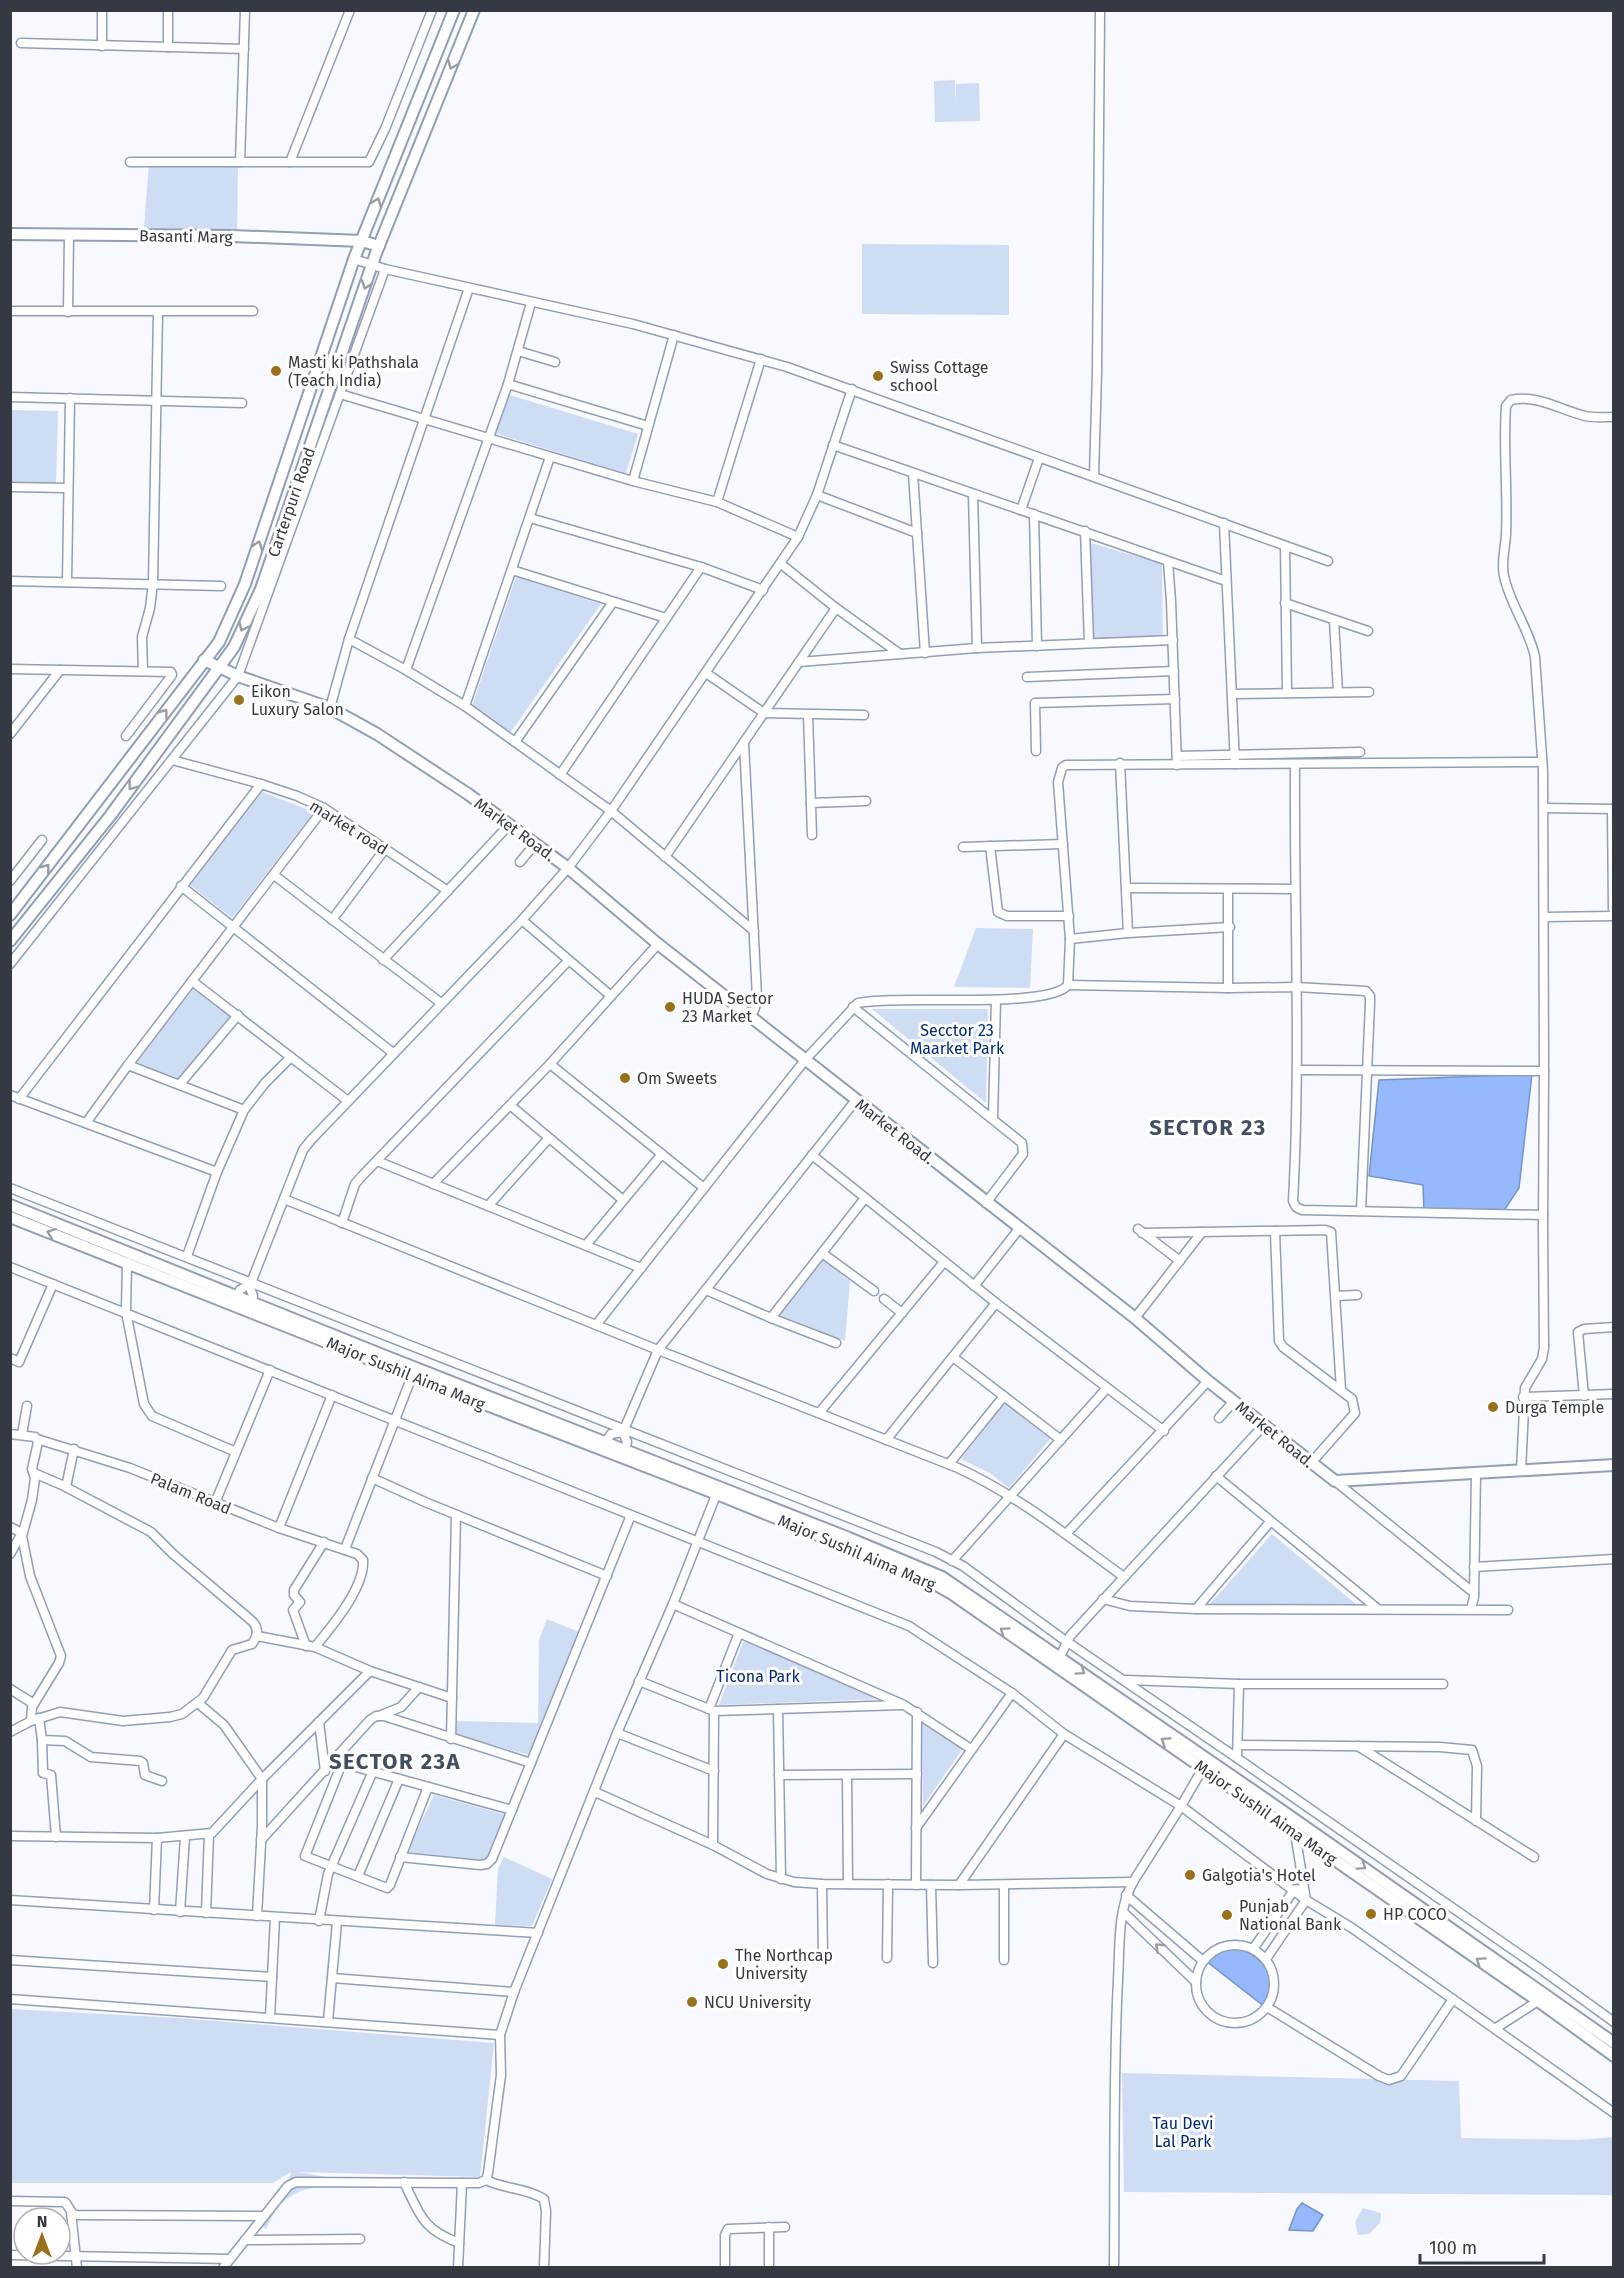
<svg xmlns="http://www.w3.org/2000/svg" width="1624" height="2278" viewBox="0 0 1624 2278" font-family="'Fira Sans',sans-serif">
<rect width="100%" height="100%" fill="#f7f9fe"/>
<g fill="#cedcf4">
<polygon points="955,80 956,104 956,84 979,83 980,121 935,122 934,81"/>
<polygon points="149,164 238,164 237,244 143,241"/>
<polygon points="862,244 1009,245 1009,315 862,314"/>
<polygon points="506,394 638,434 626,473 494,433"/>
<polygon points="11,410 58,411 56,486 11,485"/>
<polygon points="1091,543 1162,564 1163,637 1092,639"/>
<polygon points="516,577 601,604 510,733 472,706"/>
<polygon points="262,792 314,812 232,918 190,885"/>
<polygon points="976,928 1033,929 1030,988 954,987"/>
<polygon points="194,988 230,1016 180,1079 136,1062"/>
<polygon points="872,1009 988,1009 986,1103"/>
<polygon points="823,1260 850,1281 845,1341 780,1315"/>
<polygon points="1005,1402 1051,1438 1009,1488 990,1473 961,1459"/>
<polygon points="1272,1534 1357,1605 1210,1604"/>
<polygon points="547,1619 579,1632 529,1755 456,1735 456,1721 538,1723 539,1640"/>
<polygon points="744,1640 881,1699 719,1705"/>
<polygon points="922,1720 963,1748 923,1806"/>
<polygon points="434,1795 506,1815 486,1860 407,1852"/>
<polygon points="504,1857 552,1879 532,1926 495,1925 498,1869"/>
<path d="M10,2009L178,2018L494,2043L480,2177L299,2172L331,2178L337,2186C300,2187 282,2193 266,2229L259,2224L288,2183L291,2172L273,2183H11Z"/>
<polygon points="1122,2073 1459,2081 1461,2138 1579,2140 1613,2137 1613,2195 1124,2192"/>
<polygon points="1363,2208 1381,2213 1380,2223 1369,2234 1358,2235 1355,2222"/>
</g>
<g fill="#94bafd" stroke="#7793c5" stroke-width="1.5">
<polygon points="1532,1074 1519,1188 1503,1212 1424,1211 1423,1185 1369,1176 1379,1080"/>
<path d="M1238,1947C1268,1961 1278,1975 1265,2007L1206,1961L1218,1951Z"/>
<polygon points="1302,2203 1323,2215 1313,2231 1289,2230 1297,2209"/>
</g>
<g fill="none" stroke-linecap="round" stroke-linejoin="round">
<defs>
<g id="minor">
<polyline points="102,10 102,46"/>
<polyline points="168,10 168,47"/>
<polyline points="21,43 244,49"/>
<polyline points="130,162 369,162 385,129 432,10"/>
<polyline points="240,162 245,10"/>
<polyline points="290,162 350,10"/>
<polyline points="354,259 385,269 633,324 787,367 1328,561"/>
<polyline points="10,311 253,311"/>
<polyline points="68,312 69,235"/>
<polyline points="518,351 555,362"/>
<polyline points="508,384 648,426"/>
<polyline points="340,394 633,481 717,502 798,537"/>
<polyline points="10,397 242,403"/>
<polyline points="833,445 1226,581"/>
<polyline points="913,473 925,653"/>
<polyline points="1094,476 1097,372 1100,10"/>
<polyline points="633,481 674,335"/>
<polyline points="10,487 67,488"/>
<polyline points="817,495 917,533"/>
<polyline points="973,495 977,648"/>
<polyline points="717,502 761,359"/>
<polyline points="1021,510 1039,458"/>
<polyline points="1034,514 1037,646"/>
<polyline points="530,518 701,567 763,590"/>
<polyline points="1224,523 1235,764"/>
<polyline points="1085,531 1089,643"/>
<polyline points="1285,546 1287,693"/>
<polyline points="1168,562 1171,601 1177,765"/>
<polyline points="781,564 836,608 900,654"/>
<polyline points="512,570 666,618"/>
<polyline points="10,581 221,586"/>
<polyline points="67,582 70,398"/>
<polyline points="1285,603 1368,631"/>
<polyline points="1334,620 1338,692"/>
<polyline points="349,639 406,670 465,706 611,811 754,931"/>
<polyline points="799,662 977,648 1173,640"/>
<polyline points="10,669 171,672 172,675 126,736"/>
<polyline points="406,670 508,384 531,303"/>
<polyline points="143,671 142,637 150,608 153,583 158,312"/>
<polyline points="706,673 764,713 864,715"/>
<polyline points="1027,677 1174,671"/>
<polyline points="1233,694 1369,692"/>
<polyline points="465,706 550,457"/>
<polyline points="330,708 349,639 469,288"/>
<polyline points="808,715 812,835"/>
<polyline points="10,734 60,670"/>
<polyline points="515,742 613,602"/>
<polyline points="744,743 757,997 755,1008 751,1016"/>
<polyline points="1036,751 1035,703 1175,699"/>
<polyline points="1177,756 1360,752"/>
<polyline points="172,760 261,784 297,796 324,808 448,891"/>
<polyline points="1120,763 1128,933"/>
<path d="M1295,764C1294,910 1301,1055 1293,1201L1296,1207L1302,1210L1543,1215"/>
<polyline points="560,775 701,567"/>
<polyline points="811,803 866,801"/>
<polyline points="1544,808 1614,809"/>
<polyline points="1612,809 1613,909"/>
<polyline points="990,846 998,912 1007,916 1069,916"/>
<polyline points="963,847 1063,844"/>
<polyline points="665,857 836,608"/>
<polyline points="520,862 535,844"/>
<polyline points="274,875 441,1003"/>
<polyline points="10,881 42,840"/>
<polyline points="181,886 393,1053"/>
<polyline points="1127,888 1294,889"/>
<polyline points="1544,917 1614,916"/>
<polyline points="332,920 385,849"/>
<polyline points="522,920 611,996"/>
<polyline points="1070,939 1128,933 1230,927"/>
<polyline points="383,960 509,825"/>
<polyline points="10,964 238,676 385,269"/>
<polyline points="192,981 348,1101"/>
<polyline points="1068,985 1228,988 1297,987 1366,991 1370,996 1370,1003 1361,1211"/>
<polyline points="1228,988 1228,889"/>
<polyline points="853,1007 1022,1143 1023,1154 986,1203"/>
<polyline points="550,1064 704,1188"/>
<polyline points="128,1065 244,1110"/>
<polyline points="1298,1070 1544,1071"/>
<polyline points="180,1084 238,1015"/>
<polyline points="10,1095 217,1172"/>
<polyline points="19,1099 261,784"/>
<polyline points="510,1105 623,1200"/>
<polyline points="993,1118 996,1000"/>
<polyline points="86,1123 128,1065 324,808"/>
<polyline points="812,1155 996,1303 1164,1431"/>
<polyline points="377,1161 641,1268"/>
<polyline points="433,1184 550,1064 658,944"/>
<polyline points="10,1188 936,1552 963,1566 1063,1639 1237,1758"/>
<path d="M284,1199L658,1350L958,1468C1019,1496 1070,1538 1124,1577"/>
<polyline points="488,1206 549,1138"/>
<polyline points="342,1223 355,1184 362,1176 568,961"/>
<polyline points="1138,1229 1180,1261"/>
<polyline points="1275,1231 1279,1341 1283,1347 1352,1399 1355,1413 1311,1463"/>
<polyline points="1142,1233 1325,1230 1331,1232 1341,1390"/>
<polyline points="586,1245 662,1154"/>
<polyline points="822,1253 874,1291"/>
<polyline points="187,1256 217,1172 244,1110 265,1083 291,1057"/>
<polyline points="127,1262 126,1312 144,1404 152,1416 236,1452"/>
<polyline points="10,1267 909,1626 1012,1693 1064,1734 1181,1806 1306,1900 1352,1928 1614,2113"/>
<polyline points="249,1285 253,1296 250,1308"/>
<polyline points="974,1286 1019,1229"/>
<polyline points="706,1290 771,1318 836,1343"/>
<polyline points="1336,1296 1357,1295"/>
<polyline points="884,1299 902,1313"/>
<polyline points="235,1301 240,1290 251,1283 303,1150 311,1140 522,920 568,868 611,811 798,537 817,495 852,389"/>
<polyline points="771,1318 865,1198"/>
<polyline points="1135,1318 1202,1232"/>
<path d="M596,1325L805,1060L858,1003C896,994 1048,1010 1068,985L1070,939L1058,782L1062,768L1066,765L1542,762"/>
<polyline points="953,1357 1061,1440"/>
<polyline points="10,1358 19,1362 53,1284"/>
<polyline points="1584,1396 1578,1332 1584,1329 1614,1327"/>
<polyline points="1523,1397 1614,1394"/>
<polyline points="819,1413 944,1262"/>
<polyline points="1219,1418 1234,1401"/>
<polyline points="10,1434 35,1437 38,1442 32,1469 35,1478 32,1500 22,1536 30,1576 61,1656 59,1663 32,1707 31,1721"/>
<polyline points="22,1434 27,1406"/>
<path d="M37,1439L130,1468L279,1528L357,1554L363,1560C365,1588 331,1627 315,1647"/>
<polyline points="886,1440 996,1303"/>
<polyline points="605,1443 611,1434 623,1432"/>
<polyline points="625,1450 627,1442 623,1432 658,1350 856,1100"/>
<polyline points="949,1464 1004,1396"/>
<path d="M1521,1471L1525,1388L1542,1359L1544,1348L1543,1228L1544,1071L1543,771L1535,657C1529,628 1510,605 1504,576C1501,562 1505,549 1506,535C1508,492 1503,449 1506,406L1511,400C1536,394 1561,410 1585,416C1594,418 1604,417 1614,417"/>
<polyline points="1216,1476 1378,1609"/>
<polyline points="372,1478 425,1502 607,1576"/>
<polyline points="1335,1481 1474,1593"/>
<polyline points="66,1487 74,1449"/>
<polyline points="215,1503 270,1370"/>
<polyline points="10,1527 22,1533 10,1554"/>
<polyline points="279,1528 332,1395"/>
<polyline points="1066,1534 1208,1381"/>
<polyline points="345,1549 412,1376"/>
<polyline points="952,1561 1107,1388"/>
<polyline points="1474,1567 1614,1559"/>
<polyline points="1103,1599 1130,1606 1196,1609 1508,1610"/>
<polyline points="673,1604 904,1705 971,1749"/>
<polyline points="1196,1609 1270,1522"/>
<polyline points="1471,1609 1474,1597 1476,1473"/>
<polyline points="257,1636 315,1647 370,1671 452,1698"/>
<polyline points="306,1646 293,1610 300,1602 294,1595 294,1590 324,1542"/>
<polyline points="1058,1661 1070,1636 1264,1425"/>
<polyline points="1126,1680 1239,1684 1443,1684"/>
<polyline points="639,1681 714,1711 901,1705"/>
<polyline points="1239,1684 1237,1758 1542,1970 1614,2022"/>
<polyline points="10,1689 34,1704"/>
<polyline points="198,1703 224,1725 262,1779 262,1826 257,1916"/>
<polyline points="709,1709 739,1633"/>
<polyline points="778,1709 781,1879"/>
<polyline points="379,1716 401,1707 419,1687"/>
<polyline points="39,1718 42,1740 65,1741 91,1757 140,1761 143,1763 145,1775 162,1781"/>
<polyline points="319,1722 325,1771"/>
<path d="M10,1732L31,1721L60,1712L123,1721L170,1717L182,1714L203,1698L232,1650L252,1644C258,1636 259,1628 252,1621L173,1554L151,1532L62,1485L34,1473"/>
<polyline points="617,1733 714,1771"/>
<polyline points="451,1739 456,1515"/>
<polyline points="42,1740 43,1773 51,1775 56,1837"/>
<polyline points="1238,1745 1440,1747 1472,1750 1477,1766 1476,1821"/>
<polyline points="1358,1746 1534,1857"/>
<polyline points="338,1762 512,1810"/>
<polyline points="342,1763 305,1856 387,1888 390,1885 428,1787"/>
<polyline points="779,1775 917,1774"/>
<polyline points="847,1775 848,1884"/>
<polyline points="595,1792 713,1845 767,1874 794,1882 822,1884 959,1885 1133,1882"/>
<polyline points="916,1828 1012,1693"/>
<polyline points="10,1836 157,1838 212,1833 262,1779 370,1671"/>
<polyline points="261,1840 370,1720 376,1716 384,1716 531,1763"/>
<polyline points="713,1845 714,1711"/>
<polyline points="400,1857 480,1865 487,1864 492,1859 631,1515"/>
<polyline points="358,1876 399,1779"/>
<polyline points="822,1884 823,1958"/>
<polyline points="916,1885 917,1712"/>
<polyline points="931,1885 933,1963"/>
<polyline points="959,1885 1064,1734"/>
<polyline points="1004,1885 1004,1960"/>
<polyline points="1126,1895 1203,1961"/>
<polyline points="10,1900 538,1933"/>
<polyline points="154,1910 157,1838"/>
<polyline points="180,1912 185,1837"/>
<polyline points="1123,1912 1196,1982"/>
<polyline points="206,1913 209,1834"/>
<polyline points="319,1921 328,1874 373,1771"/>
<circle cx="1235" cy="1984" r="39"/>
<polyline points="1253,1949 1294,1890 1297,1889"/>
<polyline points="887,1958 888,1884"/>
<polyline points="1266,1959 1306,1900 1295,1833"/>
<polyline points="10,1960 272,1977"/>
<polyline points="332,1978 514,1992"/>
<polyline points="10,1999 500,2035"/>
<polyline points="1267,2007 1379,2076 1389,2080 1401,2076 1453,1999"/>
<polyline points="270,2017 275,1918"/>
<polyline points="328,2021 337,1922"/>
<polyline points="1496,2028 1538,2001"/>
<path d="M486,2180C504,2189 527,2188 544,2199L546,2211L544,2268"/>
<path d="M404,2182C420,2215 422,2229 459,2243"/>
<polyline points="10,2201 65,2202 73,2214 76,2215 263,2216"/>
<polyline points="71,2212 77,2268"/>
<polyline points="769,2227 769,2268"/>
<polyline points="245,2240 360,2239"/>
<polyline points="10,2255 230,2259"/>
<polyline points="223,2268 288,2186 296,2182 462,2183 479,2183 486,2180 488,2173 501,2075 500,2035 514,1992 617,1733 673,1604 718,1490"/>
<polyline points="458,2268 462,2183"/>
<polyline points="725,2268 725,2235 728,2229 785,2227"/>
<path d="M1114,2268C1115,2172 1113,2076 1118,1980C1120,1948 1117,1911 1133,1882L1181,1806L1206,1763"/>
</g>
<g id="tertiary">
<polyline points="10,234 232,236 362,241 379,246"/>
<polyline points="204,660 238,676 330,708 377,734 468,794 568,868 658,944 1135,1318 1208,1381 1335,1481 1614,1465"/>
<polyline points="10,1205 380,1354 849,1538 942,1577 1277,1807 1614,2043"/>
<polyline points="10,1217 412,1376 717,1494 924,1578 952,1594 1538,2001 1614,2056"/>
</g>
<g id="secondary">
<polyline points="10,915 219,642 245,584 354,259 454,10"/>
<polyline points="10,941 110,816 234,647 261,589 376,253 474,10"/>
</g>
</defs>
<use href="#minor" stroke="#919eb3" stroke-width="11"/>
<use href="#tertiary" stroke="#919eb3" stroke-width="14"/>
<use href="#secondary" stroke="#919eb3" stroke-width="14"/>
<use href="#minor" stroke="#fff" stroke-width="8"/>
<use href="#tertiary" stroke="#fff" stroke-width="10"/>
<use href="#secondary" stroke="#fff" stroke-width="10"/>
</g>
<defs><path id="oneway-chevron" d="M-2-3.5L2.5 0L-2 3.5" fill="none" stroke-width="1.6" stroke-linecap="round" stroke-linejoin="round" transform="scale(1.5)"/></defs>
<g stroke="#9a9ca0">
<use href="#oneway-chevron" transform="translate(452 65) rotate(112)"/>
<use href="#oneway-chevron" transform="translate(377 202) rotate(-69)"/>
<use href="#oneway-chevron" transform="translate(366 285) rotate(109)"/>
<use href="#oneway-chevron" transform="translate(258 545) rotate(-71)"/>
<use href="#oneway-chevron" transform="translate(243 627) rotate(115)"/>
<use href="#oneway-chevron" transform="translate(164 713) rotate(-53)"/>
<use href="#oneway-chevron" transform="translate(132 786) rotate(126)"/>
<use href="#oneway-chevron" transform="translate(46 868) rotate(-53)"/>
<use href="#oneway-chevron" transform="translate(51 1233) rotate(-159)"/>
<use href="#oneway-chevron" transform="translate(1004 1631) rotate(-145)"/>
<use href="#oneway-chevron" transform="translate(1081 1671) rotate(35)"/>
<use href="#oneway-chevron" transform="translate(1165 1741) rotate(-146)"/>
<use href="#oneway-chevron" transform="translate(1362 1866) rotate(35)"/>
<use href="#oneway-chevron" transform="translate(1159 1947) rotate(-136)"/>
<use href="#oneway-chevron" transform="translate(1480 1961) rotate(-145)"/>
</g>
<g fill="#99711d" stroke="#fff" stroke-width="2">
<circle cx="276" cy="371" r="6"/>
<circle cx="878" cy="376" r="6"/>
<circle cx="239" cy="700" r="6"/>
<circle cx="670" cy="1007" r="6"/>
<circle cx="625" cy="1078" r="6"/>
<circle cx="1493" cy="1407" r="6"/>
<circle cx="1190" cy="1875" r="6"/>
<circle cx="1371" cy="1914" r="6"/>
<circle cx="1227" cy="1915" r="6"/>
<circle cx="723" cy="1964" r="6"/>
<circle cx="692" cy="2002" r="6"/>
</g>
<g text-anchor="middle" stroke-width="6" stroke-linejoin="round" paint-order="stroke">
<g font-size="16" fill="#343942" stroke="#fff">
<text transform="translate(186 236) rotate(1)" y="6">Basanti Marg</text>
<text transform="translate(291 502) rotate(-71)" y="6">Carterpuri Road</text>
<text transform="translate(349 827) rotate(32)" y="6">market road</text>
<text transform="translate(515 829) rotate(36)" y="6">Market Road.</text>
<text transform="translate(895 1131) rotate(38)" y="6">Market Road.</text>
<text transform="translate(406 1373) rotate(22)" y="6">Major Sushil Aima Marg</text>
<text transform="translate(1275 1434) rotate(39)" y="6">Market Road.</text>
<text transform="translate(191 1493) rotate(22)" y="6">Palam Road</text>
<text transform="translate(857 1552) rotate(23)" y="6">Major Sushil Aima Marg</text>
<text transform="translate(1266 1812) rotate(35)" y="6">Major Sushil Aima Marg</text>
</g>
<g font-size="16" fill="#343942" stroke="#fff" text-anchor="start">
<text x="288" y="368">Masti ki Pathshala<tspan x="288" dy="18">(Teach India)</tspan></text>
<text x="890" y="373">Swiss Cottage<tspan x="890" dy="18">school</tspan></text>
<text x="251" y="697">Eikon<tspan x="251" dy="18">Luxury Salon</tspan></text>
<text x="682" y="1004">HUDA Sector<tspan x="682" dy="18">23 Market</tspan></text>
<text x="637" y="1084">Om Sweets</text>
<text x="1505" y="1413">Durga Temple</text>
<text x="1202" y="1881">Galgotia's Hotel</text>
<text x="1239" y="1912">Punjab<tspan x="1239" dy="18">National Bank</tspan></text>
<text x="1383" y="1920">HP COCO</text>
<text x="735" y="1961">The Northcap<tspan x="735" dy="18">University</tspan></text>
<text x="704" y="2008">NCU University</text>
</g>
<g font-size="16" fill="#022a74" stroke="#fff">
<text x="957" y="1036">Secctor 23<tspan x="957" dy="18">Maarket Park</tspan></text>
<text x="758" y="1682">Ticona Park</text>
<text x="1183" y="2129">Tau Devi<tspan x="1183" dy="18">Lal Park</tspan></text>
</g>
<g font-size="22" font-weight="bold" letter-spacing="1.5" fill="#434e61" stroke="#fff">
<text x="1208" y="1135">SECTOR 23</text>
<text x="395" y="1769">SECTOR 23A</text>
</g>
</g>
<rect width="1624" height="2278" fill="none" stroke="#343942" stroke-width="24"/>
<g transform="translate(42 2236)"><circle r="28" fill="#ffffff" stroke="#aeb0b3" stroke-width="1.5"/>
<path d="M0-4.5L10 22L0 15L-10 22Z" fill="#99711d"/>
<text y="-9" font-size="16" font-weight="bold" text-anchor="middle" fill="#343942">N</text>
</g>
<path d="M1420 2254v9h124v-9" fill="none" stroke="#343942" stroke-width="3"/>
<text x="1429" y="2254" font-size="18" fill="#343942" stroke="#ffffff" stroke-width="4.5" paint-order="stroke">100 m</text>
</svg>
